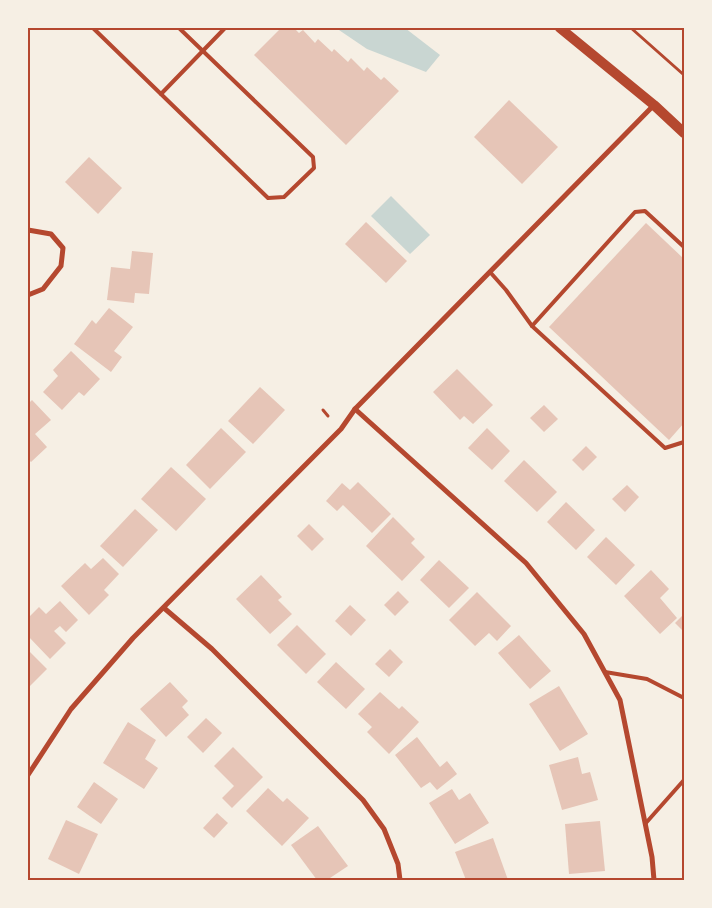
<svg xmlns="http://www.w3.org/2000/svg" width="712" height="908" viewBox="0 0 712 908" font-family="Lato,sans-serif">
<rect width="100%" height="100%" fill="#f6efe4"/>
<g fill="#c9d6d2">
<polygon points="336,28 405,28 440,55 426,72 367,49"/>
<polygon points="391,196 430,235 410,254 371,216"/>
</g>
<g fill="#e6c5b7">
<polygon points="281,28 294,28 299,33 303,30 315,43 318,39 332,52 334,49 348,62 351,58 364,71 367,67 381,80 384,77 399,91 346,145 254,55"/>
<polygon points="509,100 558,147 522,184 474,137"/>
<polygon points="89,157 122,188 98,214 65,182"/>
<polygon points="366,222 407,261 386,283 345,244"/>
<polygon points="646,223 684,259 684,423 669,440 549,327"/>
<polygon points="132,251 153,253 149,294 135,293 134,303 107,300 111,267 130,269"/>
<polygon points="109,308 133,327 114,351 122,357 111,372 74,344 92,320 96,324"/>
<polygon points="71,351 100,379 84,396 79,392 62,410 43,392 58,376 53,370"/>
<polygon points="457,369 493,405 473,424 464,416 460,420 433,392"/>
<polygon points="260,387 285,410 253,444 228,421"/>
<polygon points="32,400 51,420 35,434 47,447 31,462 28,459 28,404"/>
<polygon points="544,405 558,419 544,432 530,418"/>
<polygon points="221,428 246,452 210,489 186,465"/>
<polygon points="487,428 510,451 492,470 468,448"/>
<polygon points="586,446 597,457 583,471 572,460"/>
<polygon points="524,460 557,492 537,512 504,481"/>
<polygon points="171,467 206,499 176,531 141,499"/>
<polygon points="358,482 391,514 372,533 343,505 337,511 326,501 342,483 350,490"/>
<polygon points="627,485 639,497 625,512 612,499"/>
<polygon points="566,502 595,530 576,550 547,522"/>
<polygon points="135,509 158,530 123,567 100,546"/>
<polygon points="393,517 415,539 411,543 425,557 402,581 366,546"/>
<polygon points="309,524 324,539 312,551 297,536"/>
<polygon points="606,537 635,565 616,585 587,557"/>
<polygon points="103,558 119,574 104,590 109,595 89,615 61,586 85,563 91,569"/>
<polygon points="439,560 469,588 449,608 420,580"/>
<polygon points="651,570 669,589 660,598 677,618 660,634 624,596"/>
<polygon points="261,575 282,597 278,600 292,614 270,634 236,599"/>
<polygon points="398,591 409,602 395,616 384,605"/>
<polygon points="477,592 511,626 497,641 489,633 475,646 449,620"/>
<polygon points="60,601 78,620 66,632 60,626 54,631 66,643 50,659 28,636 28,618 39,607 46,614"/>
<polygon points="350,605 366,620 351,636 335,621"/>
<polygon points="684,614 684,632 675,623"/>
<polygon points="297,625 326,654 306,674 277,645"/>
<polygon points="519,635 551,671 530,689 498,653"/>
<polygon points="390,649 403,662 389,677 375,664"/>
<polygon points="28,650 47,669 28,688"/>
<polygon points="336,662 365,689 346,709 317,682"/>
<polygon points="170,682 188,701 182,707 189,715 166,737 140,709"/>
<polygon points="559,686 588,734 560,751 529,704"/>
<polygon points="380,692 399,709 402,706 419,722 389,754 367,732 372,727 358,714"/>
<polygon points="206,718 222,733 203,753 187,737"/>
<polygon points="128,722 156,740 145,759 158,768 144,789 103,763"/>
<polygon points="417,737 440,767 447,761 457,774 437,790 430,782 421,788 395,755"/>
<polygon points="233,747 263,777 232,808 222,798 234,786 214,766"/>
<polygon points="578,757 582,774 590,772 598,800 562,810 549,765"/>
<polygon points="94,782 118,799 101,824 77,807"/>
<polygon points="268,788 283,802 287,798 309,818 282,846 246,811"/>
<polygon points="452,789 459,800 470,793 489,823 455,844 429,803"/>
<polygon points="217,813 228,823 214,838 203,828"/>
<polygon points="66,820 98,834 79,874 48,859"/>
<polygon points="600,821 605,871 569,874 565,824"/>
<polygon points="318,826 348,866 327,880 317,880 291,845"/>
<polygon points="493,838 508,880 466,880 455,852"/>
</g>
<g fill="none" stroke-linecap="round" stroke-linejoin="round">
<g stroke="#b5482f" stroke-width="3">
<polyline points="631,28 684,75"/>
<polyline points="323,410 328,416"/>
</g>
<g stroke="#b5482f" stroke-width="4">
<polyline points="93,28 268,198 284,197 314,168 313,157 179,28"/>
<polyline points="161,94 225,28"/>
<polyline points="490,272 506,290 532,326 665,448 684,442"/>
<polyline points="532,326 635,212 645,211 684,247"/>
<polyline points="605,672 647,679 684,698"/>
<polyline points="645,824 684,780"/>
</g>
<g stroke="#b5482f" stroke-width="5">
<polyline points="28,230 51,234 63,248 61,266 43,289 28,295"/>
<polyline points="355,409 526,563 584,634 620,700 652,857 654,880"/>
<polyline points="164,608 212,649 363,800 384,829 398,864 400,880"/>
<polyline points="28,775 71,709 133,638 341,429 355,409 654,105"/>
</g>
<polyline stroke="#b5482f" stroke-width="10" points="560,28 654,105 684,133"/>
</g>
<rect width="712" height="908" fill="none" stroke="#f6efe4" stroke-width="58"/>
<rect x="29" y="29" width="654" height="850" fill="none" stroke="#b5482f" stroke-width="2"/>
</svg>
